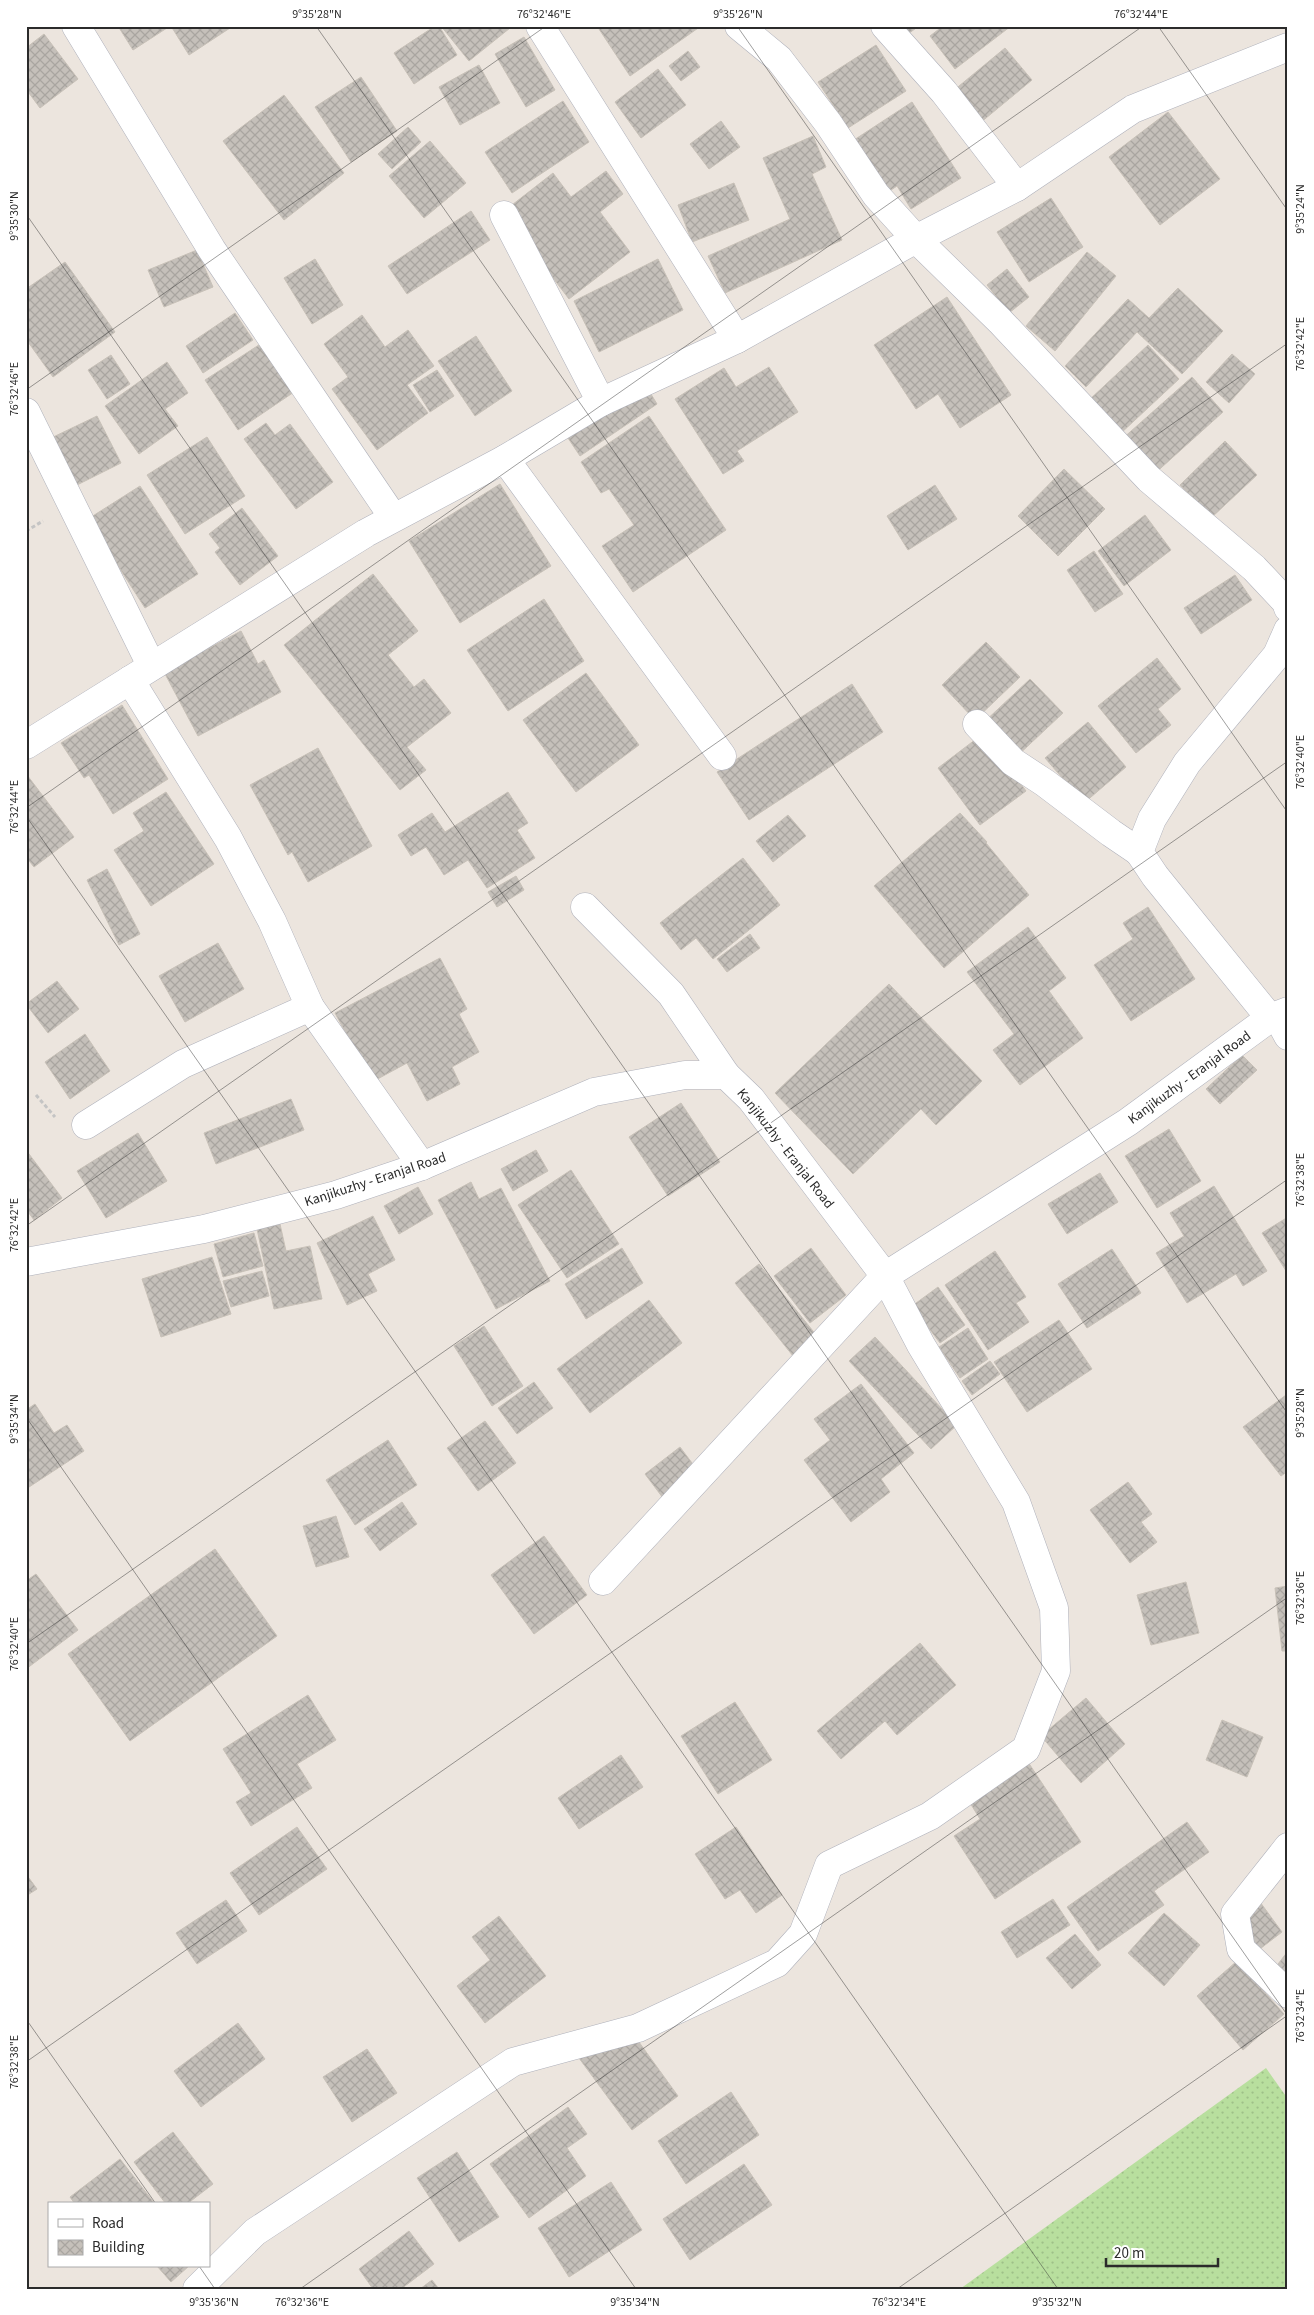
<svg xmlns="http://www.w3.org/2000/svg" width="1314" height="2315" viewBox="0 0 1314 2315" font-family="'Source Sans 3',sans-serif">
<defs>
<pattern id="grass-dots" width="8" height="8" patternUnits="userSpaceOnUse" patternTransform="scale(1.25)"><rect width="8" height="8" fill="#b8df9e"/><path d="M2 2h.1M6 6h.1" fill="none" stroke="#9ec088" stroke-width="1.8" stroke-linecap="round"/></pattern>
<pattern id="building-cross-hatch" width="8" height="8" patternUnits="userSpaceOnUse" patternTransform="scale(1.25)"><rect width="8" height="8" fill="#c5c0ba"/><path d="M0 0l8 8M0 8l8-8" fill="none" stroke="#a9a5a0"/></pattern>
</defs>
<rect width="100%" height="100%" fill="#ece5de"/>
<polygon fill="url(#grass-dots)" points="1266,2068 1288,2099 1288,2289 960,2289"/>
<g fill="url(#building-cross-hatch)" stroke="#c8c1b8">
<polygon points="118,26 170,26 133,50"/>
<polygon points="171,26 233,26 189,55"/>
<polygon points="435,26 439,26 457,55 414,84 394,53"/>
<polygon points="441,26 508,26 510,28 469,61"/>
<polygon points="597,26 701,26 630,76"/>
<polygon points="898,26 919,26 905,36"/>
<polygon points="943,26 1011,26 955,69 930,36"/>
<polygon points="44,34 78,79 40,108 26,89 26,48"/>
<polygon points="524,37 555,90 526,107 495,54"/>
<polygon points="876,45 906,91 848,128 818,82"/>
<polygon points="1005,48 1032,80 980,123 953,91"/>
<polygon points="688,51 700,67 681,81 669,66"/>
<polygon points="479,65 500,103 460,125 439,87"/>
<polygon points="658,69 686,105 641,138 615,102"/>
<polygon points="361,77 397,131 351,162 315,107"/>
<polygon points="284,95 344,173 284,220 223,141"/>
<polygon points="563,101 589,142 512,193 485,152"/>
<polygon points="912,102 961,178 911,209 897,186 888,192 854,140"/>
<polygon points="1168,112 1220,179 1160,225 1109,157"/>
<polygon points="721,121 740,147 709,169 690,144"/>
<polygon points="408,127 421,142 392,169 378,154"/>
<polygon points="813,136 826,167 812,174 842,240 725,293 708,256 790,219 763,158"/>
<polygon points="430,141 466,183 424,218 389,176"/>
<polygon points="606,171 623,194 600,212 630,252 569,299 503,212 553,173 571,197"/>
<polygon points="734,183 749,220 692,242 678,205"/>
<polygon points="1051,198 1083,247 1029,282 997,232"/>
<polygon points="471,211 490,240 407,294 388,266"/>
<polygon points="197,250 213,287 164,307 148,270"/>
<polygon points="1087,252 1116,276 1055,351 1026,326"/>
<polygon points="315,259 343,305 312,324 284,278"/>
<polygon points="658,259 683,310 599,352 574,301"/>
<polygon points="65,262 115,332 53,377 26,339 26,289"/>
<polygon points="1007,269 1029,297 1009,313 987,285"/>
<polygon points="1178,288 1223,331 1182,374 1137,332 1086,387 1065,366 1128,299 1149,318"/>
<polygon points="947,297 1011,395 960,428 938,394 916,409 874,345"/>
<polygon points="235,313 253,340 203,373 186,346"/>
<polygon points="362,315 385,347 408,330 434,366 407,385 428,413 377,450 332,389 348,377 324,344"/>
<polygon points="476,336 512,391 475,416 438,361"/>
<polygon points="265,341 297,390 238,430 205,380"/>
<polygon points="1148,345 1179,379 1120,434 1088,401"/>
<polygon points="1232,354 1255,374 1229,403 1206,382"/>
<polygon points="111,355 130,384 107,399 88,370"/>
<polygon points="167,362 188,393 165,409 178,426 139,454 105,406"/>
<polygon points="769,367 798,412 737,451 744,461 723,474 675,399 724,368 736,387"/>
<polygon points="437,370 454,396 430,412 413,385"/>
<polygon points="1192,377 1223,412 1152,476 1121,440"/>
<polygon points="646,386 657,404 580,456 568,438"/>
<polygon points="97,416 121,463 71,488 47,440"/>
<polygon points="649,416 726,530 633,592 602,546 634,525 609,489 601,493 581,462"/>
<polygon points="266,423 275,435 290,424 333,482 296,509 244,439"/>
<polygon points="207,437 245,496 185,534 147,475"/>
<polygon points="1225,441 1257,475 1211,518 1180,485"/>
<polygon points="1064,469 1105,509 1058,556 1018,516"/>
<polygon points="500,484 551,566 460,623 409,541"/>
<polygon points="935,485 957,519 908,550 887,516"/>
<polygon points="140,486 198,574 145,608 88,519"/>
<polygon points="242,508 278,556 240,585 215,552 220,548 209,534"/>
<polygon points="1145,515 1171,550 1124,586 1098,551"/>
<polygon points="1094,551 1123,594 1095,612 1067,570"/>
<polygon points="373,574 418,631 388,655 414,687 424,679 451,713 407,747 426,770 400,790 284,645"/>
<polygon points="1235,575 1252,600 1201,634 1184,608"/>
<polygon points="544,599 584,661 508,711 467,650"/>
<polygon points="241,631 258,664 264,660 281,692 198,736 164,672"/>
<polygon points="986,642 1020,677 975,720 942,685"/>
<polygon points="1157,658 1181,689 1158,709 1171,725 1136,753 1098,706"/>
<polygon points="586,673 639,745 576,792 523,720"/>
<polygon points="1030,679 1063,713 1014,759 981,725"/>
<polygon points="852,684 883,732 749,820 717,772"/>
<polygon points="122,705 168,779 113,814 89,775 84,778 61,743"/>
<polygon points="1088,722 1126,767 1084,803 1045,758"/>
<polygon points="984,733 1026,791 980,825 938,768"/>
<polygon points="318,748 372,846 308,882 292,852 288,855 250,785"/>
<polygon points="27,775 74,837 34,867 26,857"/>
<polygon points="166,792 214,864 151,906 114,850 144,831 133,813"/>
<polygon points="508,792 528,823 517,830 535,858 487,888 468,860 444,875 426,847 411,856 398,835 432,813 445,832"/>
<polygon points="960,813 987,842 986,843 1029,895 944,968 874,886"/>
<polygon points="788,815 806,836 773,862 756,841"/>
<polygon points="743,858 780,905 713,959 696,938 681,950 660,923"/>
<polygon points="107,869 140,934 119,945 87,880"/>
<polygon points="516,876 524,890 497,907 488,892"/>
<polygon points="1148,907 1195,979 1131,1021 1094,965 1133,939 1123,923"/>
<polygon points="1028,927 1066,978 1049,991 1083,1038 1020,1085 993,1050 1014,1034 967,972"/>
<polygon points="750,934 760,948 727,972 717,959"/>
<polygon points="218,943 244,989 185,1022 159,976"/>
<polygon points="440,958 467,1009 459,1014 479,1052 452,1067 460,1084 427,1101 407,1063 372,1082 335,1013"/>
<polygon points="57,981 79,1009 48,1033 26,1004"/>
<polygon points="889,984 982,1081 936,1125 921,1109 853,1174 775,1093"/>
<polygon points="85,1034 110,1071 70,1099 45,1062"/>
<polygon points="1242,1055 1257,1070 1220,1104 1206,1089"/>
<polygon points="291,1099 304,1130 216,1164 204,1133"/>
<polygon points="681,1103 720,1162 668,1196 629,1137"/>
<polygon points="1169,1129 1201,1181 1157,1208 1125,1156"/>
<polygon points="138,1133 167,1181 106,1218 77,1171"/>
<polygon points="26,1150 62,1198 34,1220 26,1209"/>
<polygon points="536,1150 548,1171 513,1191 501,1169"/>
<polygon points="571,1170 619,1244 567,1278 518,1205"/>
<polygon points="1100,1173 1118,1202 1067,1234 1048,1204"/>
<polygon points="471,1182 479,1199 501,1188 550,1281 496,1309 438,1200"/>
<polygon points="1214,1186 1267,1271 1243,1286 1236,1274 1187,1303 1156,1253 1184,1236 1170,1213"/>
<polygon points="418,1187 433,1214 399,1234 384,1206"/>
<polygon points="373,1216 395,1260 368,1274 377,1291 347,1305 317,1243"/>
<polygon points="1288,1217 1288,1274 1262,1233"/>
<polygon points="280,1224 286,1251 310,1246 322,1299 274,1309 257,1229"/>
<polygon points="254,1233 263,1266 223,1277 214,1244"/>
<polygon points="622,1248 643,1283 586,1319 565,1284"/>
<polygon points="811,1248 846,1295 810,1323 774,1276"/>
<polygon points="1112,1249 1141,1293 1087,1328 1058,1284"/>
<polygon points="995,1251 1026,1297 1016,1303 1029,1322 988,1350 945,1285"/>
<polygon points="212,1257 231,1314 161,1337 142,1279"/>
<polygon points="759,1264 817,1336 793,1356 735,1283"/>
<polygon points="262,1271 269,1296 231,1307 223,1281"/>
<polygon points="938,1287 965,1325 940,1343 912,1306"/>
<polygon points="649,1300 682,1343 590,1413 557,1369"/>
<polygon points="1059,1320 1092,1369 1027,1412 994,1362"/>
<polygon points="484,1326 523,1386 492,1406 454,1346"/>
<polygon points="968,1328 988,1359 960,1378 939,1347"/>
<polygon points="875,1337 957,1425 931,1449 849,1361"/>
<polygon points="990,1361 1000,1374 972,1395 962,1381"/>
<polygon points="534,1382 553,1408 517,1434 498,1408"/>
<polygon points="861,1384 914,1453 881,1479 890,1492 851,1522 804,1460 830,1440 814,1419"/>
<polygon points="1286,1395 1288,1398 1288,1471 1281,1476 1243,1427"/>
<polygon points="35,1404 54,1433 67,1425 84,1451 26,1489 26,1410"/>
<polygon points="485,1421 516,1463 478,1491 447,1448"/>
<polygon points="388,1440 417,1485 355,1525 326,1480"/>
<polygon points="680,1447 704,1479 669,1506 645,1474"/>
<polygon points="1128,1482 1152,1514 1141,1522 1157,1542 1130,1563 1090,1510"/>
<polygon points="402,1502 417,1524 380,1551 364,1529"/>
<polygon points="336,1516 349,1557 316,1567 303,1526"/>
<polygon points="544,1536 587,1595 534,1634 491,1575"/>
<polygon points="215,1549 277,1636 130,1741 68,1654"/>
<polygon points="36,1574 78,1630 26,1669 26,1581"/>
<polygon points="1186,1582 1199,1633 1151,1645 1137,1595"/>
<polygon points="1288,1586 1288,1651 1282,1651 1275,1588"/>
<polygon points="920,1643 956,1685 897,1735 885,1721 841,1759 817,1731"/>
<polygon points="308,1695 336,1740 297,1764 312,1788 251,1826 236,1802 251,1793 223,1749"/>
<polygon points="1086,1698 1125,1744 1081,1783 1041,1736"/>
<polygon points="735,1702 772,1760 718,1794 681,1736"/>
<polygon points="1222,1720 1263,1737 1247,1777 1206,1760"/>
<polygon points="621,1755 643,1787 579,1829 558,1798"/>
<polygon points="1026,1759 1081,1842 995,1899 954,1836 980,1819 967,1798"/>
<polygon points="1187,1822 1209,1852 1154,1891 1164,1905 1098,1951 1067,1907"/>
<polygon points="297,1827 327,1869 259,1915 230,1873"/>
<polygon points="736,1827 782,1895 756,1913 740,1890 725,1899 695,1854"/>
<polygon points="26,1874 37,1889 26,1896"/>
<polygon points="1053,1899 1070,1925 1017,1958 1001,1932"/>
<polygon points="226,1900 247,1931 197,1964 176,1933"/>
<polygon points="1260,1902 1282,1932 1252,1955 1229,1925"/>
<polygon points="1164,1913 1200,1945 1164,1986 1128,1953"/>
<polygon points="499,1916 546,1976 485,2023 457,1986 490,1960 472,1937"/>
<polygon points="1075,1934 1101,1965 1072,1989 1046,1958"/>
<polygon points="1288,1951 1288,1978 1275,1968"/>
<polygon points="1237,1961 1284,2014 1243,2050 1197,1996"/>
<polygon points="623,2020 678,2096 632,2130 576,2054"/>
<polygon points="238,2023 265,2059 201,2107 174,2071"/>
<polygon points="367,2049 397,2093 352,2122 323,2077"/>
<polygon points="731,2092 759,2135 686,2184 658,2141"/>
<polygon points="568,2107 587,2134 567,2148 586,2176 529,2218 490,2164"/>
<polygon points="173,2132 213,2184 187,2204 166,2204 134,2162"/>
<polygon points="457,2152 499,2217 459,2242 417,2178"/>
<polygon points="120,2159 155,2204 75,2204 70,2197"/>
<polygon points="744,2164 772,2205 690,2260 663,2219"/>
<polygon points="611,2182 642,2230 569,2277 538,2228"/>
<polygon points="409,2231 434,2264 401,2289 373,2289 359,2269"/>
<polygon points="157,2266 189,2266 171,2282"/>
<polygon points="432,2280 439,2289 420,2289"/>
</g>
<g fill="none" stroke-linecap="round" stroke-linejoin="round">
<defs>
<g id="street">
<polyline points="76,26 212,250 393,517"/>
<polyline points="540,26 737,339"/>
<polyline points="739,26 779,59 828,123 876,195 916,239 1000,321 1149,479 1254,568 1286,602 1288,608"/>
<polyline points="885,26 944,92 1017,187"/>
<polyline points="504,215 601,402"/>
<polyline points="26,412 151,665"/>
<polyline points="505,459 722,756"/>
<polyline points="130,680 228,838 272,921 310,1007 422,1166"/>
<polyline points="977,724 1013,762 1045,783 1111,833 1139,852"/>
<polyline points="26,745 366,533 505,459 601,402 737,339 916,239 1017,187 1133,109 1288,47"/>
<polyline points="585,907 671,994 726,1075"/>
<polyline points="1277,1016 1288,1036"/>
<polyline points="1270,1018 1155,876 1139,852 1152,819 1187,763 1277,655 1288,630"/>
<polyline points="86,1125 183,1064 310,1007"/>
<polyline points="1288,1847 1235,1914 1241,1949 1288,1994"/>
<polyline points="197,2289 255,2232 513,2062 638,2028 777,1963 803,1934 829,1865 930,1816 1026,1749 1056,1671 1054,1608 1016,1502 921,1345 885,1276 603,1581"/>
</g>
<polyline id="secondary" points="26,1262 204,1229 336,1195 422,1166 594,1092 685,1075 726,1075 751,1099 885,1276 1128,1122 1270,1018 1288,1011"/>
</defs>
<use href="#street" stroke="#afb1bb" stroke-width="29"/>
<use href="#secondary" stroke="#afb1bb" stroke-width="29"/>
<g stroke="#c4c4c4" stroke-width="3" stroke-dasharray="4 2.5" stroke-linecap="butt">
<polyline points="26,531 43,521"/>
<polyline points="36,1095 55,1117"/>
</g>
<use href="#street" stroke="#fff" stroke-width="28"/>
<use href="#secondary" stroke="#fff" stroke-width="28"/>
</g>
<path fill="none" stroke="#2b2b2b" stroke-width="1" stroke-opacity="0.45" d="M316,26L1288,1414M737,26L1288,813M1158,26L1288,211M26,214L1288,2016M26,390L546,26M26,808L1143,26M26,816L1058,2289M26,1226L1288,343M26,1417L636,2289M26,1644L1288,761M26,2019L156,2204M26,2062L1288,1179M199,2266L215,2289M300,2289L1288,1597M897,2289L1288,2015"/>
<g text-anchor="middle" stroke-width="4" stroke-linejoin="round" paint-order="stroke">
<g font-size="14" fill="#2b2b2b" stroke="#fff">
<text transform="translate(1189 1077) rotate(-36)" y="5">Kanjikuzhy - Eranjal Road</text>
<text transform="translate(786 1148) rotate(52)" y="5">Kanjikuzhy - Eranjal Road</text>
<text transform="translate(375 1179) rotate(-18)" y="5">Kanjikuzhy - Eranjal Road</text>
</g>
</g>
<rect width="1314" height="2315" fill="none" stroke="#ffffff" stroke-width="55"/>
<rect x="48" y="2202" width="162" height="65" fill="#ffffff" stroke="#aaaaaa"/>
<rect x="58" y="2219" width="25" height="8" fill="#ffffff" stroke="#aaaaaa"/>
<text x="92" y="2228" font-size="15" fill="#2b2b2b">Road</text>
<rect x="58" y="2240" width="25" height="15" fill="url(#building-cross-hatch)" stroke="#aaaaaa"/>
<text x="92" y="2252" font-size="15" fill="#2b2b2b">Building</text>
<path d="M1106 2258v8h112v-8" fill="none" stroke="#2b2b2b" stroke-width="2.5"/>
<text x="1114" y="2258" font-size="15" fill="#2b2b2b" stroke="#ffffff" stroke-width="4" paint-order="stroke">20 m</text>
<rect x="28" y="28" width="1258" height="2260" fill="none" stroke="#2b2b2b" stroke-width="2"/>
<g font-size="12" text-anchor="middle" fill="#2b2b2b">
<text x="317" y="18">9°35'28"N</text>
<text x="544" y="18">76°32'46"E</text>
<text x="738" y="18">9°35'26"N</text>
<text x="1141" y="18">76°32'44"E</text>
<text transform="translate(1300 209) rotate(-90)" y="4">9°35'24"N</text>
<text transform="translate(14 216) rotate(-90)" y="4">9°35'30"N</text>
<text transform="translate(1300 344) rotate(-90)" y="4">76°32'42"E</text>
<text transform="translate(14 389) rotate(-90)" y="4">76°32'46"E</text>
<text transform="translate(1300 762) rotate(-90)" y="4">76°32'40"E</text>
<text transform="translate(14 807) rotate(-90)" y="4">76°32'44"E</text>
<text transform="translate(1300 1180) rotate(-90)" y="4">76°32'38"E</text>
<text transform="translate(14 1225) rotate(-90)" y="4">76°32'42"E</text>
<text transform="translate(1300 1413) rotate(-90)" y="4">9°35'28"N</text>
<text transform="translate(14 1419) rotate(-90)" y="4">9°35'34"N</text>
<text transform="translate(1300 1598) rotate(-90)" y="4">76°32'36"E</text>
<text transform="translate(14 1644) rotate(-90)" y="4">76°32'40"E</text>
<text transform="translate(1300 2016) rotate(-90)" y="4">76°32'34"E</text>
<text transform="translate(14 2062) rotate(-90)" y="4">76°32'38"E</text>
<text x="214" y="2306">9°35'36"N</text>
<text x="302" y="2306">76°32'36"E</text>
<text x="635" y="2306">9°35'34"N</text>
<text x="899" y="2306">76°32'34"E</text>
<text x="1057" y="2306">9°35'32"N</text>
</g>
</svg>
